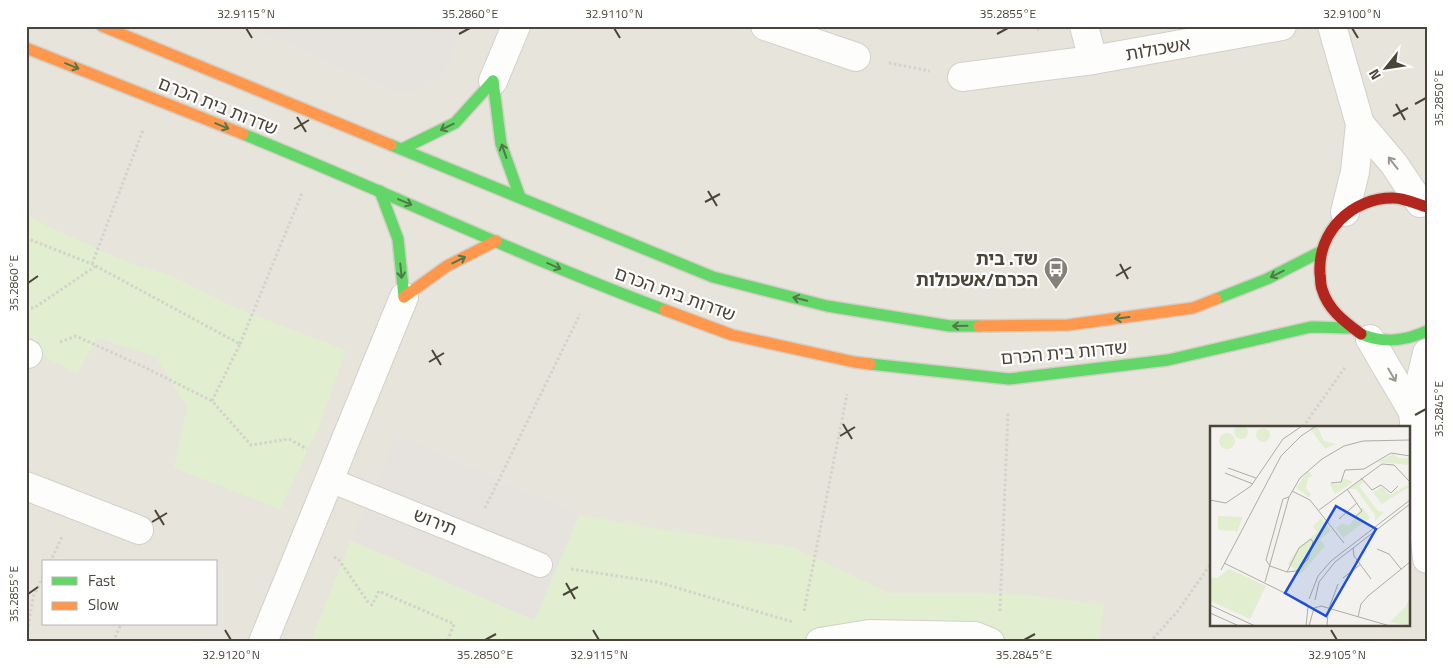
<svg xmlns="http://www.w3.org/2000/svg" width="1453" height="668" viewBox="0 0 1453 668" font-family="'Titillium Web','Noto Sans Hebrew',sans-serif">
<rect width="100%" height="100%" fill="#f4f2ee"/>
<path fill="#e7e4dc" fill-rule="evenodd" d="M26,26H1427V642H26ZM1212,427H1409V624H1212ZM44,562H216V624H44Z"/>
<g fill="#e1eecf">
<polygon points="26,213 45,225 127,262 172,276 238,309 346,350 319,427 280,509 174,468 187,407 155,356 98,338 77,373 26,348"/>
<polygon points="579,515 673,531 792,547 890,593 1022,594 1104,605 1099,642 310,642 351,540 534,620"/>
</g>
<g fill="#e6e3df">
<polygon points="249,26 465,26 444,74 404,95"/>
<polygon points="397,435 579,515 534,620 351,540"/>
</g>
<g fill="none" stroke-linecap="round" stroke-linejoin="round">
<defs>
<polyline id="lane" points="330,480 540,565"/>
<g id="street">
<polyline points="765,26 856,57"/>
<polyline points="1084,26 1093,60"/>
<polyline points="1332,26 1360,124 1355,172 1345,212"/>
<polyline points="962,77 1093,60 1282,26"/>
<polyline points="493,81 516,26"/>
<polyline points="1360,124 1394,164 1420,203"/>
<polyline points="1370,339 1413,412"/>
<polyline points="26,353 28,354"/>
<polyline points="1427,353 1413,412 1427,559"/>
<polyline points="26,486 139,530"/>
<polyline points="263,642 404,297"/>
<polyline points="820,642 869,634 975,636 990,642"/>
</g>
<g id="fast">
<polyline points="493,81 501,144 520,197"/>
<path d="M243,134C385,191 522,257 665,310"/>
<polyline points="391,145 713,277 827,306 950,326 979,326"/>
<polyline points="402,149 455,123 493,81"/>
<polyline points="380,191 398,239 404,297"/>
<polyline points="1216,299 1267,279 1320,252"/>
<path d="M1361,334C1384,344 1405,341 1427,331"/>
<polyline points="870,364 1009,379 1168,360 1311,327 1350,328"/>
</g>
<g id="slow">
<polyline points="102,26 391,145"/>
<polyline points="26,48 243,134"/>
<polyline points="404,297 447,266 496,241"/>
<polyline points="665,310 732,335 854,362 870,364"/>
<polyline points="979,326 1068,325 1193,308 1216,299"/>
</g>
<path id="jam" d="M1361,334C1345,322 1328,310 1322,289C1320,284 1321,278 1320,274C1317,232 1352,197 1394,198C1404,198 1417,204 1427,207"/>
</defs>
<use href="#lane" stroke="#d2d0cb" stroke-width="26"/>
<use href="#street" stroke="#d2d0cb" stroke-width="30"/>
<use href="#fast" stroke="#d3cfc5" stroke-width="14"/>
<use href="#slow" stroke="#d3cfc5" stroke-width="14"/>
<use href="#jam" stroke="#d3cfc5" stroke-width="14"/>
<g stroke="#d3d2cc" stroke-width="3" stroke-dasharray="2.5 2.5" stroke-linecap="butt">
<polyline points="1033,26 1041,31"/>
<polyline points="889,63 930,71"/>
<polyline points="26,238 92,264 240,344 212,401 251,445 289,439 307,449"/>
<polyline points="92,264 143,130"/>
<polyline points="26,308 34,308 96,266"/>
<polyline points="60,342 76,336 144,367 212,401"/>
<polyline points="240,344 302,193"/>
<polyline points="1303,427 1346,366"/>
<polyline points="485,508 580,314"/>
<polyline points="334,557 339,560 368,602 372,605 379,591 454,624 447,642"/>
<polyline points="50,562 63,535"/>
<polyline points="571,569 657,582 793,622"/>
<polyline points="804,611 847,394"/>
<polyline points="1000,611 1008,412"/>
<polyline points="26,641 33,597 44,575"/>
<polyline points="113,642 121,624"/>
<polyline points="1150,642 1177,612 1212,562"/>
</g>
<use href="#lane" stroke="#fdfdfc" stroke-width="24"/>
<use href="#street" stroke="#fdfdfc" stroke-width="28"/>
<use href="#fast" stroke="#63d668" stroke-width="11"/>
<use href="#slow" stroke="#ff974d" stroke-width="11"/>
<use href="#jam" stroke="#b3261e" stroke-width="11"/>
</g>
<defs><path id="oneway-shaft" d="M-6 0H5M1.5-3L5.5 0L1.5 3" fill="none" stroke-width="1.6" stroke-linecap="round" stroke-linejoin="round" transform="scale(1.25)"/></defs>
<g stroke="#537749">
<use href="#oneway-shaft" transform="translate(72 66) rotate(22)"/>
<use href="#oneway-shaft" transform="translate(222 126) rotate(22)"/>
<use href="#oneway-shaft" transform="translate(447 127) rotate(154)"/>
<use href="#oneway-shaft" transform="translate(504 151) rotate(-109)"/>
<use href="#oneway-shaft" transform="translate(405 202) rotate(23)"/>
<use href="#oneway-shaft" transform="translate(459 260) rotate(-27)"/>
<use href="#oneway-shaft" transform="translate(554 266) rotate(24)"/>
<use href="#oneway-shaft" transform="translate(401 271) rotate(84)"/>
<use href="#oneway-shaft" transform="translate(1277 274) rotate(153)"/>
<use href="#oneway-shaft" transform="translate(800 299) rotate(-166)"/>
<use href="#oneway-shaft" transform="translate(1122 318) rotate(173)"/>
<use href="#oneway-shaft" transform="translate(960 326) rotate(179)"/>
</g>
<g stroke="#9b9791">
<use href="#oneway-shaft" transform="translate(1393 163) rotate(-128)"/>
<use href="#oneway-shaft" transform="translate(1392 375) rotate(60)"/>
</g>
<path fill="none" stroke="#4b4439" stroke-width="2" d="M246,28L252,38M614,28L620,38M1352,28L1358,38M459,34L470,28M997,34L1008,28M1396,104L1405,120M1415,104L1426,98M1393,116L1408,108M297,117L306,132M294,129L309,120M708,191L717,206M705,202L720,194M1120,264L1128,279M1116,276L1131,267M28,283L38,276M432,350L441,365M429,362L444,353M1415,415L1426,409M843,424L852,439M840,436L855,427M155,510L164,525M152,522L167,513M566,583L575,599M28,594L38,587M563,595L578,587M225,630L231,640M593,630L599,640M1331,630L1337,640M485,640L496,634M1024,640L1035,634"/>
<defs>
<symbol id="bus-pin" viewBox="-11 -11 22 30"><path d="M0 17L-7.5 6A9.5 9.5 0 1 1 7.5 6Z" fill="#868178" stroke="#fff"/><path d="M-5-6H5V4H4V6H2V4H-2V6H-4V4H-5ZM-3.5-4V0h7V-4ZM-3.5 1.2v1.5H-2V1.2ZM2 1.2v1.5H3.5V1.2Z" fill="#fff"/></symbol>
</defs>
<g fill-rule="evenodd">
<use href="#bus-pin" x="1042" y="255" width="28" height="38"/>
</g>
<g text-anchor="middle" stroke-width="4.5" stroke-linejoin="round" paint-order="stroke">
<g font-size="18" fill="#4b4439" stroke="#fff">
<text transform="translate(1158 49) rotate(-10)" y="6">אשכולות</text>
<text transform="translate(218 106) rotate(22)" y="6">שדרות בית הכרם</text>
<text transform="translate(675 294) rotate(20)" y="6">שדרות בית הכרם</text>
<text transform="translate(1064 353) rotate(-5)" y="6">שדרות בית הכרם</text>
<text transform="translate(435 522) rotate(22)" y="6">תירוש</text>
</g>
<g font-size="18" font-weight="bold" fill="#4b4439" stroke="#fff" text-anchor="end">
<text x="1038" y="265">שד. בית<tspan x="1038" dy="21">הכרם/אשכולות</tspan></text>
</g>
</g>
<g transform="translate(1210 426)">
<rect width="200" height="200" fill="#f4f2ee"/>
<path d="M24 6a7 7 0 1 1 14 0a7 7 0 1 1-14 0ZM107,0L114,15L126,18L115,23L101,4ZM46 9a7 7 0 1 1 14 0a7 7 0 1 1-14 0ZM9 15a8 8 0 1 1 16 0a8 8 0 1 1-16 0ZM183,28L189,32H200V39L168,36ZM98,45L103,50L98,52L96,62L101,68L99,71L86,62ZM133,52L143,56L125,68L120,58H129ZM151,53L153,56L149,60L168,85L174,86L165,95V89L146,63H139ZM197,59L199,61L172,78L163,66L172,61L180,69ZM152,81L160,92L133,112L126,102L132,97L139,100ZM8,90L33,91L26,108V105L8,104ZM111,92L121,105L110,113L115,120L91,148L78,138L89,121L107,106L103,100ZM19,143L56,160L40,193L0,175V152H7ZM200,171V200L180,196L196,180Z" fill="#e1eecf"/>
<path fill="none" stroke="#b0aca6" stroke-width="1" d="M170,0H186M18,42L46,52M15,47L43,58M151,52L162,64L171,59L181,67L188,60M121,57L131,56L135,44L154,43L181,27L200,30M137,63L152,85L144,92M82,65L100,74L134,117M0,74L16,77L41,60L73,13L92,0M109,84L172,38L184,39L200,56M129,93L147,77M143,122L144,130L161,153M167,123L179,128L191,143M14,137L97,178M11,144L71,30L91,10L106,0M77,146L89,122L101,113L103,116L98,133L86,145L77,146L60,140L56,134L73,73L79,71M133,152L151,138M55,156L79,71L90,52L112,33L134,20L153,15L200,14M99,173L108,150L121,135L200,74M105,174L109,156L125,136L200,78M0,179L45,200M104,182L111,180L180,200M0,187L29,200M148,191L151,178L158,170L200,136M96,200L98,181M99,200L104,182M117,200L118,185L128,158"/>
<path fill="#1d4ed8" fill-opacity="0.15" stroke="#1d4ed8" stroke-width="2.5" d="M126,80L166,103L116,190L75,167Z"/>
<rect width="200" height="200" fill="none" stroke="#4b4439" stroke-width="2.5"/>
</g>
<rect width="1453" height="668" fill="none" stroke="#ffffff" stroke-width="55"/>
<rect x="42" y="560" width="175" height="65" fill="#ffffff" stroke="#b7b4b0"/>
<rect x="52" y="577" width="25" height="8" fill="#63d668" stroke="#b7b4b0"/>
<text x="88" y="586" font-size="15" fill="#4b4439">Fast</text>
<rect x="52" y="602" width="25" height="8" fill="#ff974d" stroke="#b7b4b0"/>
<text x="88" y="610" font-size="15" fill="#4b4439">Slow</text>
<g transform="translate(1386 68) rotate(240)" stroke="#ffffff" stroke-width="4" paint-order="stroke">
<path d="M0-4L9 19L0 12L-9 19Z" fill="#4b4439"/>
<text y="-8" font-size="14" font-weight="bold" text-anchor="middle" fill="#4b4439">N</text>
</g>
<rect x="28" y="28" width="1398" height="612" fill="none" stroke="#4b4439" stroke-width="2"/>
<g font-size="12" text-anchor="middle" fill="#4b4439">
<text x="246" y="18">32.9115°N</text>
<text x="470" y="18">35.2860°E</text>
<text x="614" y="18">32.9110°N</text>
<text x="1008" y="18">35.2855°E</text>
<text x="1352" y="18">32.9100°N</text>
<text transform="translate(1439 98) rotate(-90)" y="4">35.2850°E</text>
<text transform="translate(14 283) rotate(-90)" y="4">35.2860°E</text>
<text transform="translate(1439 409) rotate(-90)" y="4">35.2845°E</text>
<text transform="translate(14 594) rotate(-90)" y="4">35.2855°E</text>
<text x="231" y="659">32.9120°N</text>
<text x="485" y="659">35.2850°E</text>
<text x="599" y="659">32.9115°N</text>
<text x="1024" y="659">35.2845°E</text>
<text x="1337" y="659">32.9105°N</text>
</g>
</svg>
